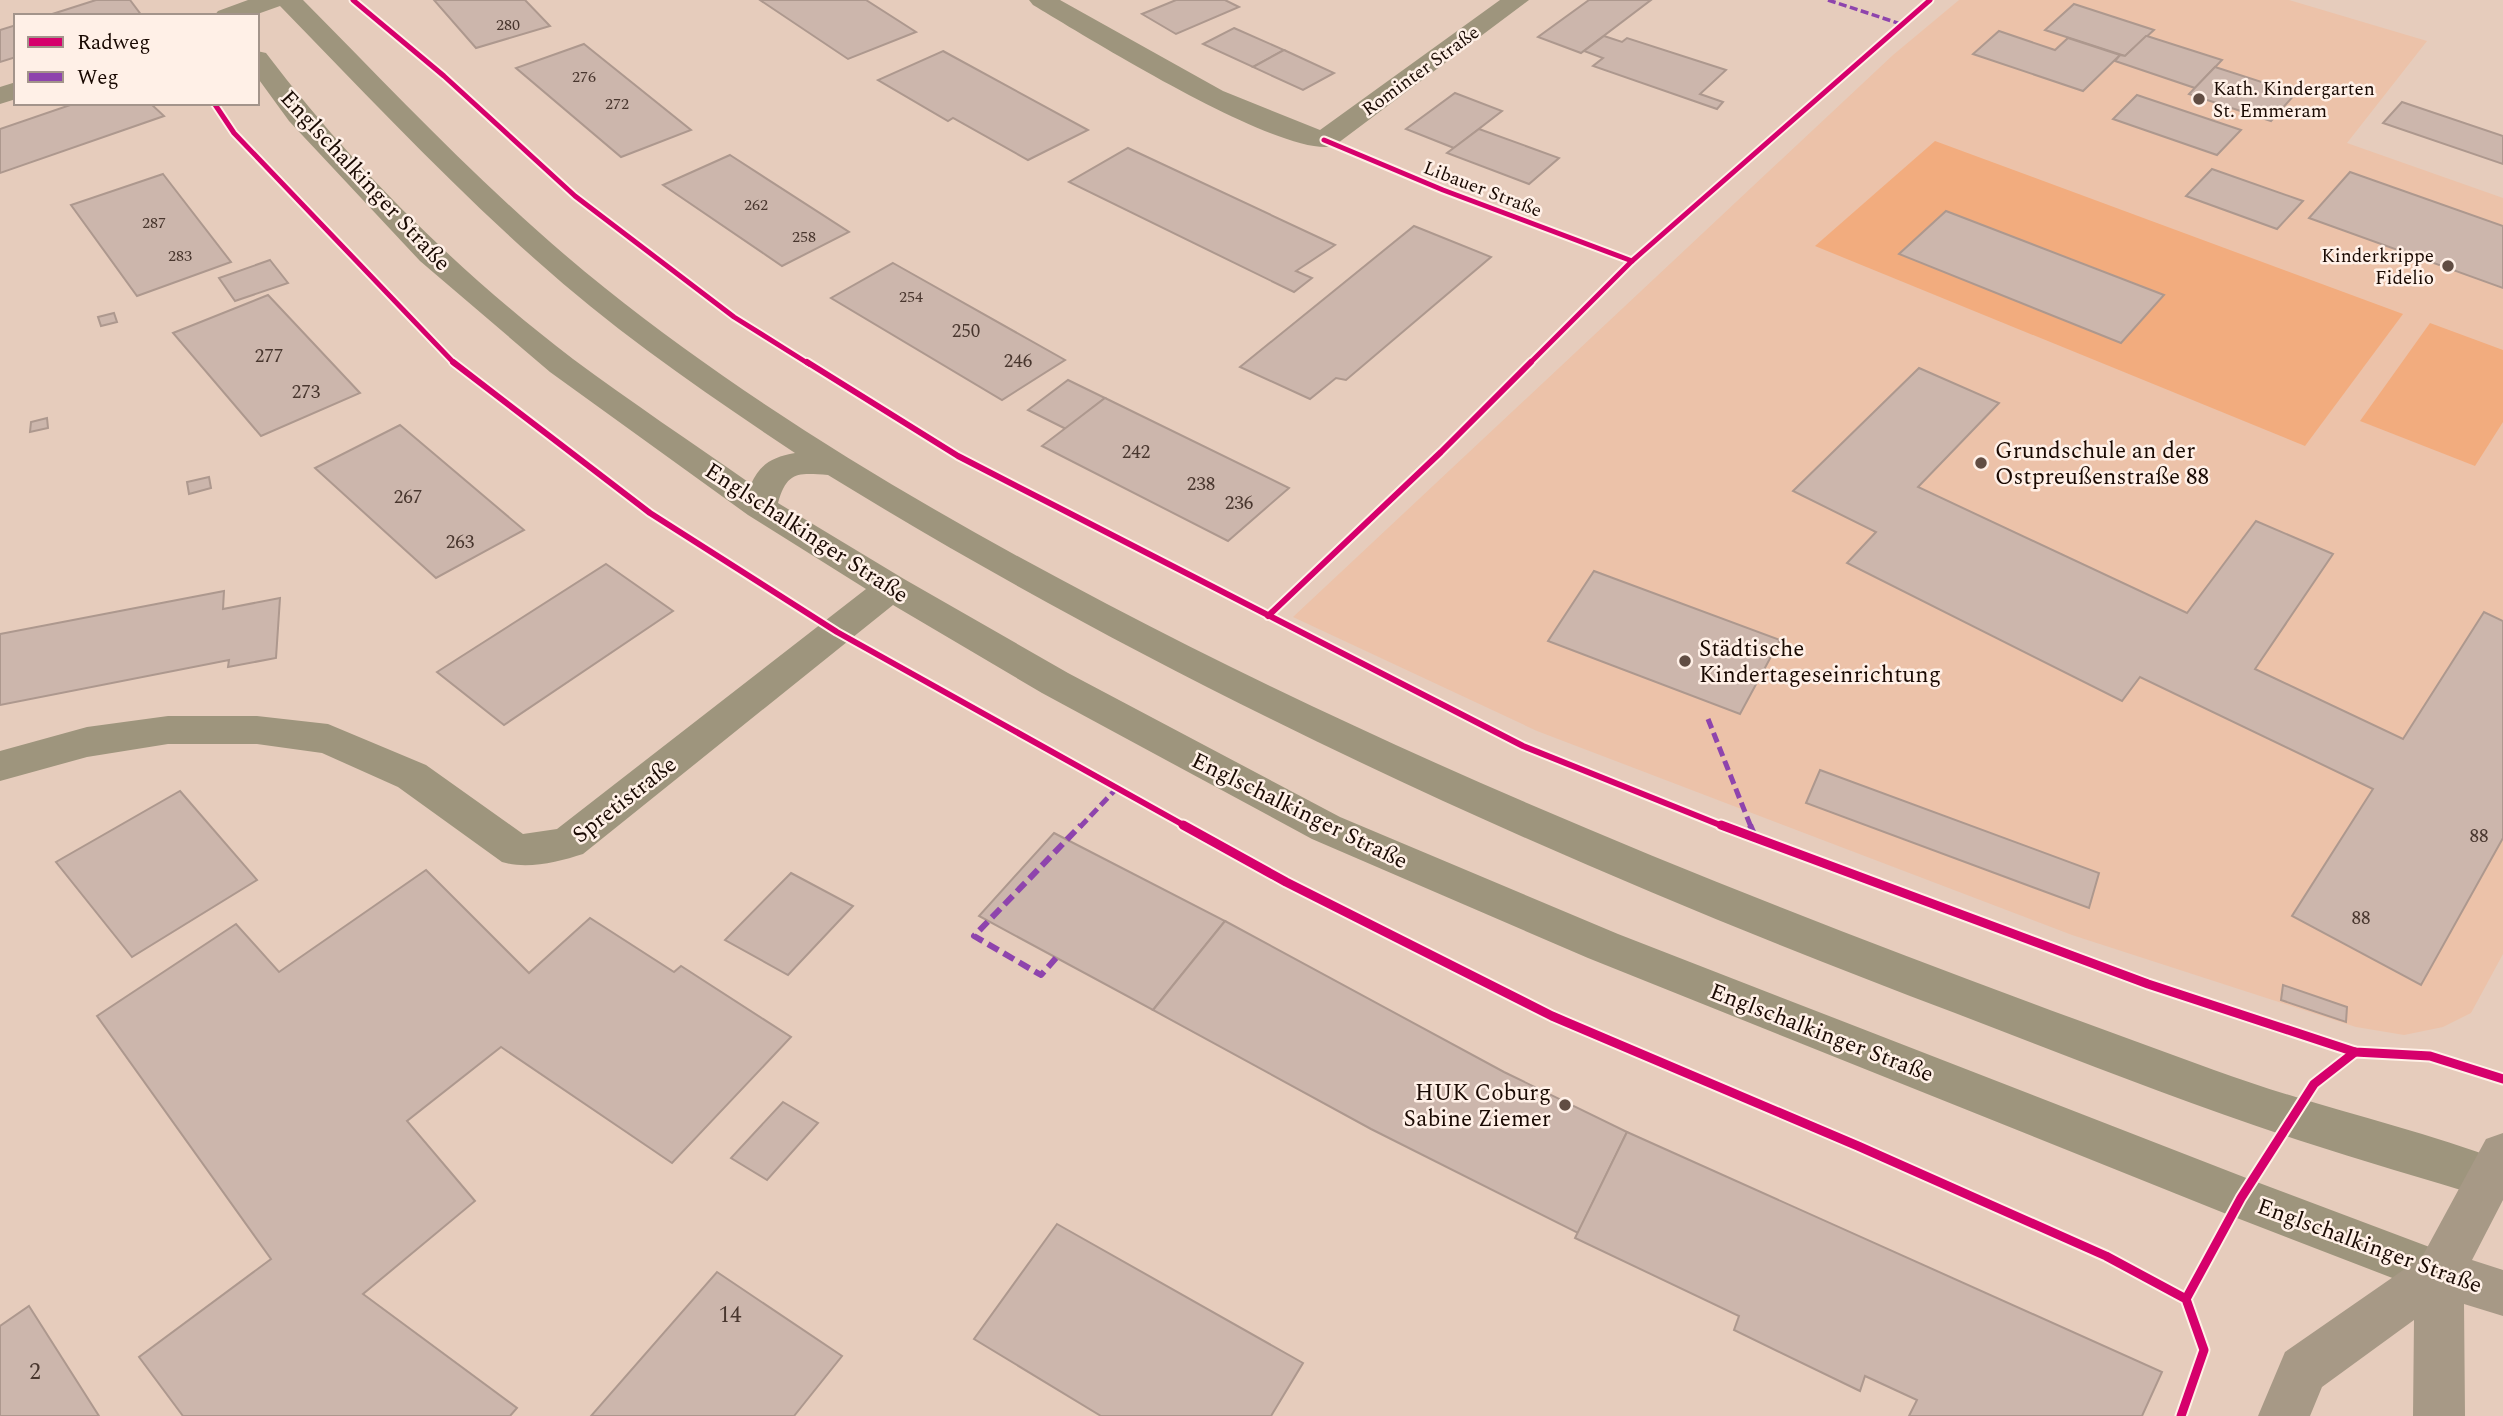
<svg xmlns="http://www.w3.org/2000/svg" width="2503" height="1416" viewBox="0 0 2503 1416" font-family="Spectral,serif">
<rect width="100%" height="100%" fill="#e6ccbc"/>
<polygon fill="#ecc2a9" points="1959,0 2289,0 2427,41 2347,143 2503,198 2503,954 2471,1013 2443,1027 2404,1035 2356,1027 2072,935 1537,731 1293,617 1893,55"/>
<g fill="#f2ac7e">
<polygon points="1935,141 2403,314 2305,446 1815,246"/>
<polygon points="2430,323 2503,350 2503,422 2475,466 2360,421"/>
</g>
<g fill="#ccb6ac" stroke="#ad988e" stroke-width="2">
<polygon points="96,0 130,0 142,16 46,16"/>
<polygon points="434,0 525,0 550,26 476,48"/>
<polygon points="760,0 866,0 916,32 848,59"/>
<polygon points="1176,0 1225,0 1239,7 1176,34 1142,14"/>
<polygon points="1589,0 1651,0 1581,53 1538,37"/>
<polygon points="2074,4 2154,30 2125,56 2045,30"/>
<polygon points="16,25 16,57 0,62 0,30"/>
<polygon points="1234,28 1284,50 1253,67 1203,44"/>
<polygon points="1999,31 2055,50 2068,38 2120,55 2083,91 1973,54"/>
<polygon points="1604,36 1622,42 1627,38 1726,70 1700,94 1723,102 1717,109 1593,66 1603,58 1584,51"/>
<polygon points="2146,36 2147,36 2222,60 2195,88 2115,61 2120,55 2125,56"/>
<polygon points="584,44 691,130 621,157 516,68"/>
<polygon points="1284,50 1334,73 1303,90 1253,67"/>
<polygon points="943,51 1088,130 1028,160 953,118 948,121 878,80"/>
<polygon points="2215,67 2296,93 2271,121 2189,94"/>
<polygon points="1455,93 1502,111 1454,148 1406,129"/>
<polygon points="2137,95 2241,130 2217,155 2113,119"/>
<polygon points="2402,102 2503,136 2503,164 2383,123"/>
<polygon points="76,103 150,103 164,116 0,173 0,129"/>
<polygon points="1479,129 1559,158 1529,184 1447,153"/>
<polygon points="1128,148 1335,245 1296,271 1312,278 1294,292 1069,182"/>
<polygon points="730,155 849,232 782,266 663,185"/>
<polygon points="2212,169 2303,201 2277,229 2186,196"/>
<polygon points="2350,172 2503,226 2503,288 2309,218"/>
<polygon points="163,174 231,262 137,296 71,205"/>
<polygon points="1946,211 2164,295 2121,343 1899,254"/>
<polygon points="1414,226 1491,257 1346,380 1336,378 1310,399 1240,367"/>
<polygon points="270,260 288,283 235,301 219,278"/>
<polygon points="893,263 1065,360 1002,400 831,298"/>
<polygon points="268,295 360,393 261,436 173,333"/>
<polygon points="114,313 117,322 101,326 98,317"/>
<polygon points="1919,368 1999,403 1918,487 2187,613 2256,521 2333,554 2255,669 2403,739 2484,612 2503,621 2503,838 2421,985 2292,916 2373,789 2140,677 2122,701 1847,563 1876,532 1793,491"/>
<polygon points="1068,380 1105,398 1066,429 1028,410"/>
<polygon points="1105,398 1289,488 1228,541 1042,446"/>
<polygon points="47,418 48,428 30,432 31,422"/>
<polygon points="400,425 524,530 436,578 315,468"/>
<polygon points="209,477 211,488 189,494 187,482"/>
<polygon points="606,564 673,611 504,725 437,672"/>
<polygon points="1594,571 1780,640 1740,714 1548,641"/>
<polygon points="224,591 223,609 280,598 276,658 228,667 229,660 0,705 0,634"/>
<polygon points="1820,770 2099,873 2089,908 1806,803"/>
<polygon points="180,791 257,880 132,957 56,862"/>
<polygon points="1054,833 1225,921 1153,1010 979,916"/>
<polygon points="426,870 529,973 590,918 674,972 681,966 791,1037 672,1163 501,1047 407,1121 475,1201 363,1294 517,1408 510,1416 183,1416 139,1357 271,1259 97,1016 236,924 279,972"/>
<polygon points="791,873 853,906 788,975 725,940"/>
<polygon points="1225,921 1504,1072 1627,1132 1578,1233 1371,1129 1153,1010"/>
<polygon points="2283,985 2347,1007 2346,1022 2281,1000"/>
<polygon points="783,1102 818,1123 767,1180 731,1158"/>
<polygon points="1627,1132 2162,1372 2142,1416 1909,1416 1917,1400 1865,1376 1860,1391 1734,1330 1739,1316 1575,1238"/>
<polygon points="1057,1224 1303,1363 1271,1416 1101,1416 974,1339"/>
<polygon points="717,1272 842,1356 794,1416 591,1416"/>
<polygon points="29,1306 99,1416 0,1416 0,1326"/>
</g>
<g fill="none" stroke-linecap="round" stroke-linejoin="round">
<g fill="#9e957d" fill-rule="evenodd">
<path d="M248,0H303C401,99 496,201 605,288C759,411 933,513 1107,604C1463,791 1837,933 2214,1070C2309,1105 2408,1126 2503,1161V1195L2490,1199C2426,1179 2362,1161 2298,1140C2182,1102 2069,1057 1955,1013C1565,866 1184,694 828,475C798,473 787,471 778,503L904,579L1068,673L1340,817L1618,934L2254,1181L2456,1257L2464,1273L2456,1289L2439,1296L2224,1213L1588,958L1312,839L1042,693L893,605L583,854C558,862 527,870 502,862L398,787L322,753L257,744H168L87,757L0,781V751L87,727L168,716H257L328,724L426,765L523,834L557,829L866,589L748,515L550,372L420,261L289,121L257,77V51L266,53C353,168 459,272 573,359C631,402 691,442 751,484C761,463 773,457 795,453C705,393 616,332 536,260C446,180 364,92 280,6L252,16H214L218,11Z"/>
<path d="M1029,0H1060L1223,91L1320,130L1500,0H1529L1334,146C1282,159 1085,36 1033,5Z"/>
<polygon points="16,82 16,99 0,104 0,87"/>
</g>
<polygon fill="#a79986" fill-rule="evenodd" points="2503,1133 2503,1200 2472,1260 2503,1270 2503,1316 2464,1304 2465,1416 2413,1416 2414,1320 2322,1387 2310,1416 2258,1416 2285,1352 2422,1257 2486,1139"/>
<polyline stroke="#8e44ad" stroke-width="3.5" stroke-dasharray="8 3.5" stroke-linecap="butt" points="1828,0 1904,25"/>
<g stroke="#8e44ad" stroke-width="5" stroke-dasharray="10 5" stroke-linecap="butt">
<polyline points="1708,719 1751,827"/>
<polyline points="1080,827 1117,788"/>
</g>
<g stroke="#8e44ad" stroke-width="6" stroke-dasharray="12 6" stroke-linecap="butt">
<polyline points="1750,825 1756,839"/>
<polyline points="1056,958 1041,975 974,936 1081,825"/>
</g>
<defs>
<g id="cycleway-far2">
<polyline points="353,0 444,76 575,196 734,317 809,364"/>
<polyline points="214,103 234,133 455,364"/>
<polyline points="1324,140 1443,190 1632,261"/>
<polyline points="1529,364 1632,261 1930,0"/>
</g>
<g id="cycleway-far1">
<polyline points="453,362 650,513 837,632 1187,827"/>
<polyline points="807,362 958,456 1523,746 1725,827"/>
<polyline points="1268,616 1441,452 1531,362"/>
</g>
<g id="cycleway">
<polyline points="1183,825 1286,882 1552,1016 1858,1146 2106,1256 2186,1299 2204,1350 2181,1416"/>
<polyline points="1721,825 2148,984 2355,1052 2430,1056 2503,1079"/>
<polyline points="2186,1299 2241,1198 2314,1084 2355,1052"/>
</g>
</defs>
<use href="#cycleway-far2" stroke="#fff0e7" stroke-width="9"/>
<use href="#cycleway-far1" stroke="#fff0e7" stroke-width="10"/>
<use href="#cycleway" stroke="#fff0e7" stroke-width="13"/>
<use href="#cycleway-far2" stroke="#d6006c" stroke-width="5"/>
<use href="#cycleway-far1" stroke="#d6006c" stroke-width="6"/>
<use href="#cycleway" stroke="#d6006c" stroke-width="9"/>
</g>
<g fill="#614d43" stroke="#fff0e7" stroke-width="2.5">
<circle cx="2199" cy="99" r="7"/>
<circle cx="2448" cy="266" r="7"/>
<circle cx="1981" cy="463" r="7"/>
<circle cx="1685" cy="661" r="7"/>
<circle cx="1565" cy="1105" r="7"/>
</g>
<g text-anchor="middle" stroke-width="5" stroke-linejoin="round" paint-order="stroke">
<g font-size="16" fill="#48362e">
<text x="508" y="30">280</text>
<text x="584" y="82">276</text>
<text x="617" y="109">272</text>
<text x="756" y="210">262</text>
<text x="154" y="228">287</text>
<text x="804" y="242">258</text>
<text x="180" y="261">283</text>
<text x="911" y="302">254</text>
</g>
<g font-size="19" fill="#190902" stroke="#fff0e7">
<text transform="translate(1420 70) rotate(-36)" y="7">Rominter Straße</text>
<text transform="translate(1483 188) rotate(21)" y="7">Libauer Straße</text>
</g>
<g font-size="19" fill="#190902" stroke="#fff0e7" text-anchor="start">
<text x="2213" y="95">Kath. Kindergarten<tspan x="2213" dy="22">St. Emmeram</tspan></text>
<text x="2434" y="262" text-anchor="end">Kinderkrippe<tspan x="2434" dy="22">Fidelio</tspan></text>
</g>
<g font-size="19" fill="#48362e">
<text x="966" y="337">250</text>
<text x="269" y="362">277</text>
<text x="1018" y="367">246</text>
<text x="306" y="398">273</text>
<text x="1136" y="458">242</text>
<text x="1201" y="490">238</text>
<text x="408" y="503">267</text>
<text x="1239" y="509">236</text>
<text x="460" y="548">263</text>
<text x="2479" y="842">88</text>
<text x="2361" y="924">88</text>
</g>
<g font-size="23" fill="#190902" stroke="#fff0e7">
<text transform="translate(366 180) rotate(47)" y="8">Englschalkinger Straße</text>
<text transform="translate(807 532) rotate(33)" y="8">Englschalkinger Straße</text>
<text transform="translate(624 799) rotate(-38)" y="8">Spretistraße</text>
<text transform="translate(1300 810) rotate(26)" y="8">Englschalkinger Straße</text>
<text transform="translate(1822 1032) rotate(21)" y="8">Englschalkinger Straße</text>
<text transform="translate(2370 1245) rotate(20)" y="8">Englschalkinger Straße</text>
</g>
<g font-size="23" fill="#190902" stroke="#fff0e7" text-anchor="start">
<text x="1995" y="458">Grundschule an der<tspan x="1995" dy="26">Ostpreußenstraße 88</tspan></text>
<text x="1699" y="656">Städtische<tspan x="1699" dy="26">Kindertageseinrichtung</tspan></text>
<text x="1551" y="1100" text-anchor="end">HUK Coburg<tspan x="1551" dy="26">Sabine Ziemer</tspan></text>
</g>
<g font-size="23" fill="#48362e">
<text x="730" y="1322">14</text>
<text x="35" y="1379">2</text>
</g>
</g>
<rect x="14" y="14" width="245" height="91" fill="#fff0e7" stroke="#a3948b" stroke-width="2"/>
<rect x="28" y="37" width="35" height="10" fill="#d6006c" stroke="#a3948b" stroke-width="2"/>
<text x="77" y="49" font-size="21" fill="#190902">Radweg</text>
<rect x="28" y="72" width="35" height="10" fill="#8e44ad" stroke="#a3948b" stroke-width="2"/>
<text x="77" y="84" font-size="21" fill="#190902">Weg</text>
</svg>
